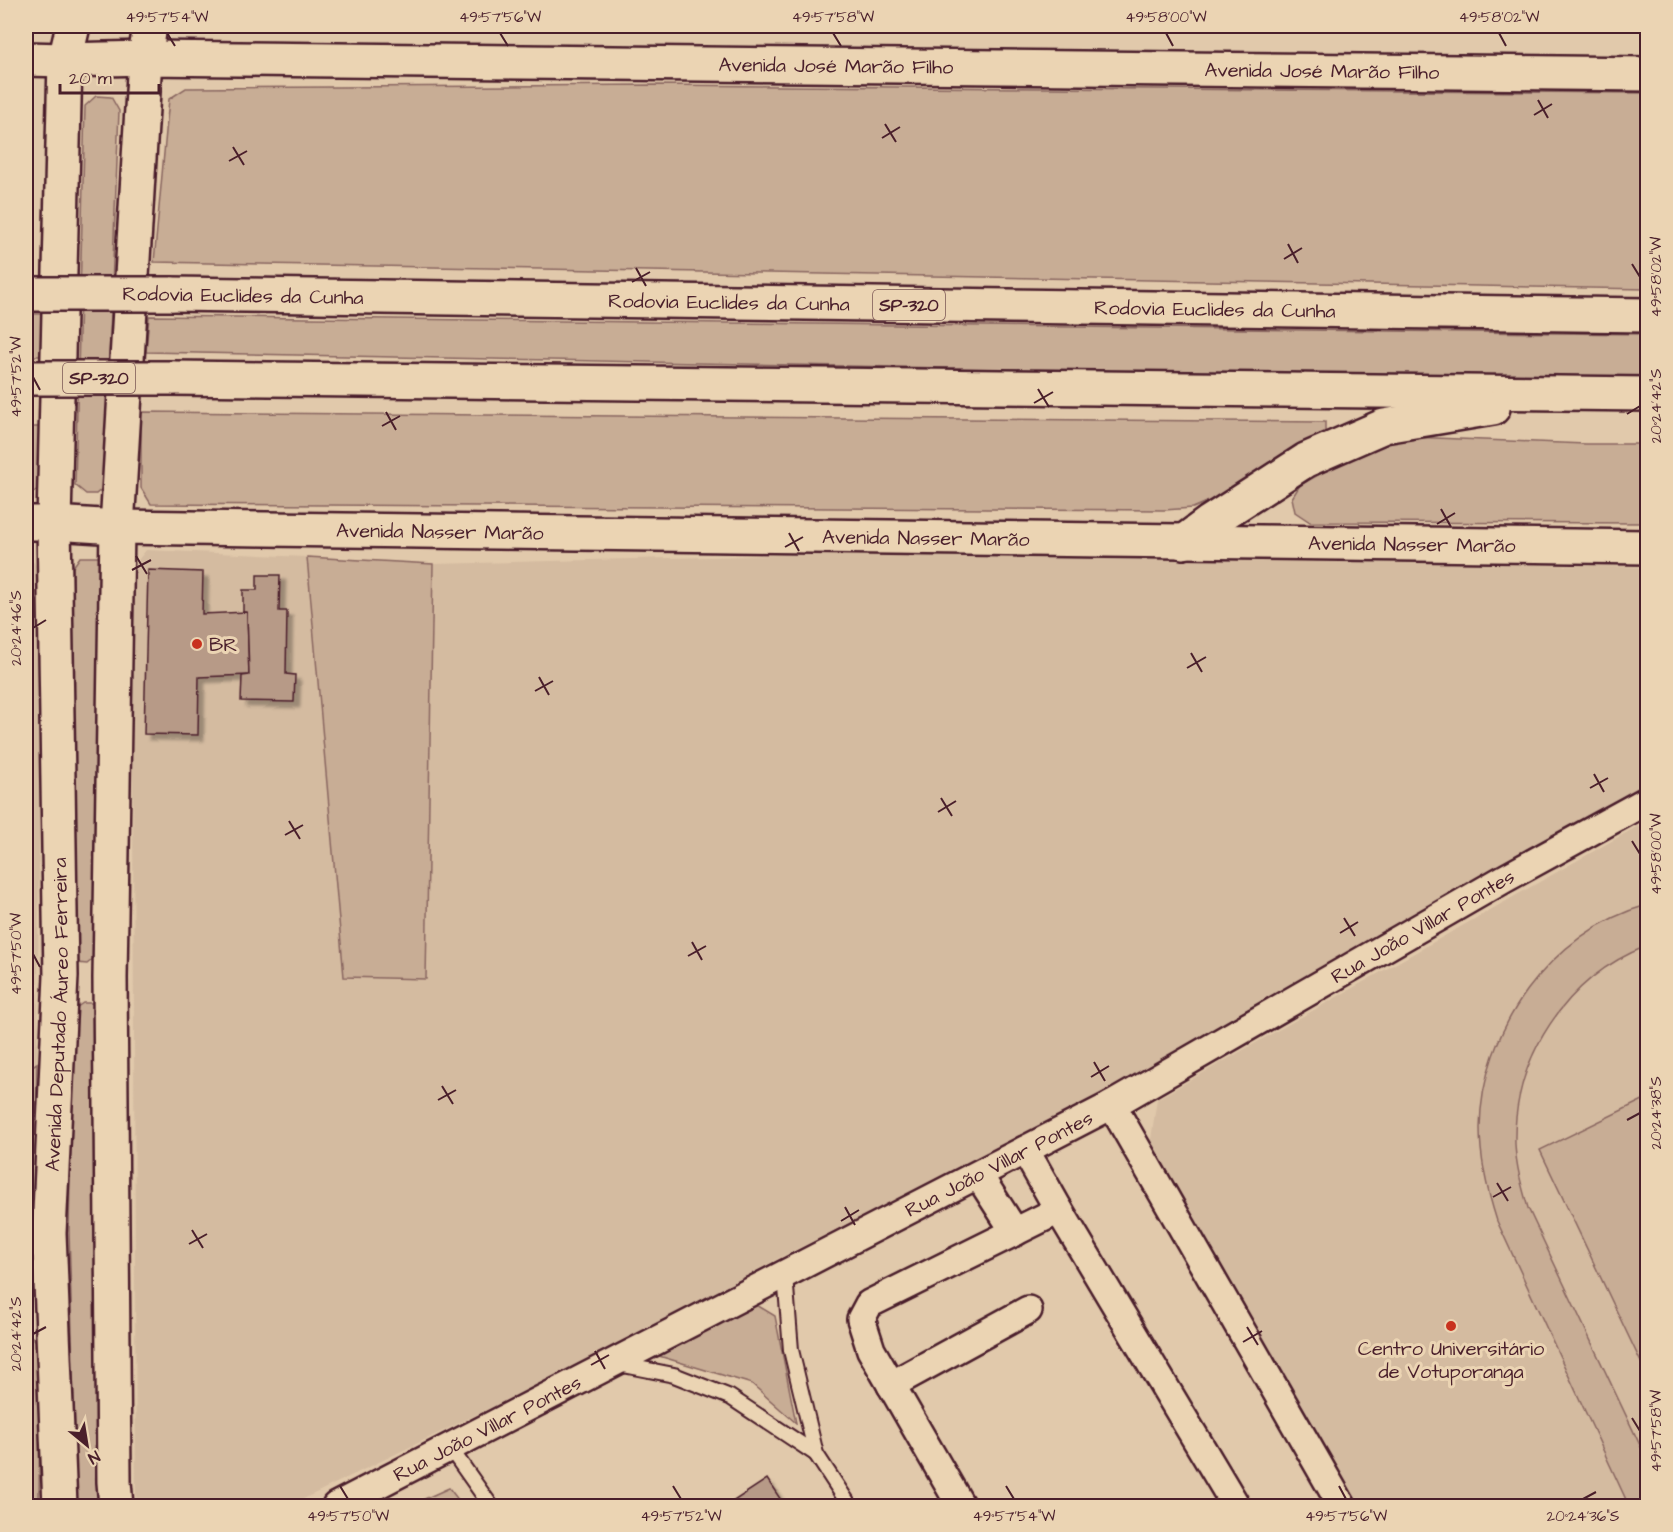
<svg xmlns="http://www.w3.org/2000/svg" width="1673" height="1532" viewBox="0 0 1673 1532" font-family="'Architects Daughter',sans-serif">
<defs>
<filter id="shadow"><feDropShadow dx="5.5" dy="5.5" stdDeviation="1.5" flood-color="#0004"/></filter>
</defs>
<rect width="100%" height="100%" fill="#e1c9ab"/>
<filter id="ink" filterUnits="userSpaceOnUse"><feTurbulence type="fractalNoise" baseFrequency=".0167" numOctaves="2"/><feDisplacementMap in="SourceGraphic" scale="12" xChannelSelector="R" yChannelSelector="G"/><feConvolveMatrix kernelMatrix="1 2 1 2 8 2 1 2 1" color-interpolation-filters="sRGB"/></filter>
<g filter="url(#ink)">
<g fill="#d4bba0">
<polygon points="146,550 307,557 344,977 426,978 433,564 868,553 1647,567 1647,784 1107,1093 779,1258 609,1350 289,1506 136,1506 132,568"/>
<polygon points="26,552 42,573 37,1063 26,1070"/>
<polygon points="1647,821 1647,1506 1360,1506 1150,1146 1157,1099"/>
</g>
<g fill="#c8ad95" stroke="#896660" stroke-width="1.5">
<polygon points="655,85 1647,93 1647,289 154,262 169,99 186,88"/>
<polygon points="96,96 111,97 119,111 104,487 96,494 86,494 75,485 85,106"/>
<polygon points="26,101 28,102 26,259"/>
<polygon points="26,314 45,314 46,356 26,356"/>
<polygon points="149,316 1647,334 1648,382 146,352"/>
<polygon points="141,412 1325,422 1325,436 1235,490 1193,508 1164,510 151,504 141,488"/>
<polygon points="26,427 42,427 39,488 26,498"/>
<polygon points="1410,437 1586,444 1647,444 1647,523 1310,522 1295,512 1292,498 1300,485 1374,444"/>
<polygon points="80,557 98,557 106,567 99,954 87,964 77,963 70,954 73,567"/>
<polygon points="307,557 433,564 426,979 344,977"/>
<path d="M1647,905V946C1566,977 1513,1058 1515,1144C1516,1166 1522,1187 1528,1208L1647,1460V1506H1629L1497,1221C1487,1190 1480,1161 1480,1128C1481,1030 1551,931 1647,905Z"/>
<polygon points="83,1003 96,1003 101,1014 99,1506 77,1506 69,1231 73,1010"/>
<polygon points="37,1063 35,1200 26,1212 26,1070"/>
<polygon points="1647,1098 1647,1375 1540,1150"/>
<polygon points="755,1304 775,1316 796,1423 752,1384 659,1356"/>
<polygon points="26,1331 40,1345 39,1506 26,1506"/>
<polygon points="449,1488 463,1506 409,1506"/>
</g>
<g fill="#b79a87" stroke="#4a1f2b" stroke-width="1.5" filter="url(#shadow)">
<polygon points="148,570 203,572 202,614 247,612 249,675 199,677 198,735 144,734"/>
<polygon points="257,575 280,575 279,611 287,611 286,674 295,675 294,702 241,701 242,676 249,675 247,612 243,612 243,590 257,590"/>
<polygon points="767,1479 785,1506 726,1506"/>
</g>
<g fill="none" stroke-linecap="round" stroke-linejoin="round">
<defs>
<g id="lane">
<polyline points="785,1275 791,1350 816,1454 850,1506"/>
<polyline points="618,1364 674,1375 730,1397 816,1454"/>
<polyline points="450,1448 491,1506"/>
</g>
<g id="street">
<polyline points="1112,1105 1342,1506"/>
<polyline points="1025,1150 1059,1210 1236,1506"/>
<polyline points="979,1176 1015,1232"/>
<polyline points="26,1245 49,1233"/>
<polyline points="891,1385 1028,1310"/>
<path id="s1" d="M336,1506L1112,1105L1504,879L1648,800"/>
<polyline points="961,1506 871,1350 861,1319 869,1304 1059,1210"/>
</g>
<g id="secondary">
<path id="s2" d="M26,59L65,60L145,58L1648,74"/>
<path id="s3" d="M26,523H54L117,527L1648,547"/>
<path id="s4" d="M60,1506L49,1233L61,976L54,523L65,60L73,26"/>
<polyline points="116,1506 114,1482 110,978 117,527 145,58 150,26"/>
</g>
<g id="highway">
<path id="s5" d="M171,294L1648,315"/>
<polyline points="172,378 1648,394"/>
<polyline points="1183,542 1210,522 1306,460 1384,426 1493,408"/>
</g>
</defs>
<use href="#lane" stroke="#4a1f2b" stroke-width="18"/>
<use href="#street" stroke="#4a1f2b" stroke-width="32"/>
<use href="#secondary" stroke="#4a1f2b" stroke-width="38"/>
<use href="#highway" stroke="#4a1f2b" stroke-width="38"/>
<use href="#lane" stroke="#ebd4b3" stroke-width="14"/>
<use href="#street" stroke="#ebd4b3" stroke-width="27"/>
<use href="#secondary" stroke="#ebd4b3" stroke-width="33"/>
<use href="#highway" stroke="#ebd4b3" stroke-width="33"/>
<defs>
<g id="highway-bridge">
<polyline points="26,294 171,294"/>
<polyline points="26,378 172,378"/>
</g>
</defs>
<use href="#highway-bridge" stroke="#4a1f2b" stroke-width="38" stroke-linecap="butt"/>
<use href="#highway-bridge" stroke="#ebd4b3" stroke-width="33"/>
</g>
</g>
<path fill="none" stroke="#4a1f2b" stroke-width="2" d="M167,33L175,46M500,33L508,46M833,33L841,46M1166,33L1173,46M1499,33L1506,46M1538,100L1548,118M1534,115L1552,104M885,124L896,142M882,138L900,127M233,147L244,165M229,161L247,151M1288,244L1298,263M1284,259L1302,248M1632,264L1640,277M636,268L646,286M632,282L650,272M33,377L40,390M1038,389L1049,407M1034,403L1053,392M386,412L396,430M1627,414L1640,406M382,426L400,416M1441,509L1451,527M1437,524L1455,513M789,533L799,551M785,547L803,537M136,556L147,574M132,570L151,560M33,628L46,620M1191,653L1202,672M1187,668L1206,657M539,677L549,695M535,691L553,681M1594,774L1604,792M1590,788L1608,778M941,798L952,816M938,812L956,801M289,821L300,839M285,835L303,825M1632,841L1640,854M1344,918L1355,936M1340,933L1358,922M692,942L702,960M33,954L40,967M688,956L706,946M1094,1062L1105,1081M1091,1077L1109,1066M442,1086L453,1104M438,1100L456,1090M1627,1120L1640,1113M1497,1183L1508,1201M1493,1197L1511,1187M845,1207L855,1225M841,1221L859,1210M192,1230L203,1248M189,1244L207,1234M1247,1327L1258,1345M33,1334L46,1327M1243,1342L1262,1331M595,1351L605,1369M591,1365L609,1355M1632,1418L1640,1431M340,1486L348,1499M673,1486L681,1499M1006,1486L1014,1499M1339,1486L1346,1499M1583,1499L1596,1492"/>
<g fill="#c8321e" stroke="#ebd4b3" stroke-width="2">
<circle cx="197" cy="644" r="6"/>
<circle cx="1451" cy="1326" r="6"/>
</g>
<g text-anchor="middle" stroke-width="6" stroke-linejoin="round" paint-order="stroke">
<g fill="#ebd4b3" stroke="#7a5554" stroke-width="1.5">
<rect x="873" y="290" width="72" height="30" rx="4.5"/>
<rect x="63" y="363" width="72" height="30" rx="4.5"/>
</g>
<g font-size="18" font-weight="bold" fill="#4a1f2b">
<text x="909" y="311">SP-320</text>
<text x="99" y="384">SP-320</text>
</g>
<g font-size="20" fill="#4a1f2b" stroke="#ebd4b3">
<text dy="7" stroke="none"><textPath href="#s2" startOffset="810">Avenida José Marão Filho</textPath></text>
<text dy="7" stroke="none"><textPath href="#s2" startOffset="1296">Avenida José Marão Filho</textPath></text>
<text transform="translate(243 295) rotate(1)" y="7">Rodovia Euclides da Cunha</text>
<text dy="7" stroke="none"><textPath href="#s5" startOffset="558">Rodovia Euclides da Cunha</textPath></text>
<text dy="7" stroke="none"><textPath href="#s5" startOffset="1044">Rodovia Euclides da Cunha</textPath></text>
<text dy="7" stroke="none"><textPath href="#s3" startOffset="414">Avenida Nasser Marão</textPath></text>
<text dy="7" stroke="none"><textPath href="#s3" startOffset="900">Avenida Nasser Marão</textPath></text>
<text dy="7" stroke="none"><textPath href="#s3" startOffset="1386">Avenida Nasser Marão</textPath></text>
<text dy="7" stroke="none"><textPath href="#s1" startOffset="1232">Rua João Villar Pontes</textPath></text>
<text dy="7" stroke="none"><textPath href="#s4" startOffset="492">Avenida Deputado Áureo Ferreira</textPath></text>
<text dy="7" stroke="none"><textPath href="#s1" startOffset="746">Rua João Villar Pontes</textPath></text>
<text dy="7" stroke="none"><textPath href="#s1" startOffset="170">Rua João Villar Pontes</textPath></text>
</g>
<g font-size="20" fill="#4a1f2b" stroke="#ebd4b3" text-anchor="start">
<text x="209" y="651">BR</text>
<text x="1451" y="1355" text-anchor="middle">Centro Universitário<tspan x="1451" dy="23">de Votuporanga</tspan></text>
</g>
</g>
<rect width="1673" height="1532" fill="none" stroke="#ebd4b3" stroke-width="66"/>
<g transform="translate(87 1445) rotate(150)" stroke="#ebd4b3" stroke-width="4.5" paint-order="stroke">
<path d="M0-4.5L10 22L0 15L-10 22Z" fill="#4a1f2b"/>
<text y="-9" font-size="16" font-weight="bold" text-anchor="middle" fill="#4a1f2b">N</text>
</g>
<path d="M60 84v9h99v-9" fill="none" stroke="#4a1f2b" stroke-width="3"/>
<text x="69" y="84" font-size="18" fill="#4a1f2b" stroke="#ebd4b3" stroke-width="4.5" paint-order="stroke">20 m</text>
<rect x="33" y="33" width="1607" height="1466" fill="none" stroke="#4a1f2b" stroke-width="2"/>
<g font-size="15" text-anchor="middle" fill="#4a1f2b">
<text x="167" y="22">49°57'54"W</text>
<text x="500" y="22">49°57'56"W</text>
<text x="833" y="22">49°57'58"W</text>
<text x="1166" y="22">49°58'00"W</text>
<text x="1499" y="22">49°58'02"W</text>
<text transform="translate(1656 277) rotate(-90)" y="5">49°58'02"W</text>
<text transform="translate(16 377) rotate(-90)" y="5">49°57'52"W</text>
<text transform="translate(1656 406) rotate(-90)" y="5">20°24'42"S</text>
<text transform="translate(16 628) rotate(-90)" y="5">20°24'46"S</text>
<text transform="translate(1656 854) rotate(-90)" y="5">49°58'00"W</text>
<text transform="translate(16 954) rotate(-90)" y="5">49°57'50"W</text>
<text transform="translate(1656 1113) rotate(-90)" y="5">20°24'38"S</text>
<text transform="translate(16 1334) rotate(-90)" y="5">20°24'42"S</text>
<text transform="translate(1656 1431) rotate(-90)" y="5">49°57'58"W</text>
<text x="348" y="1521">49°57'50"W</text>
<text x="681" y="1521">49°57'52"W</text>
<text x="1014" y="1521">49°57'54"W</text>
<text x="1346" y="1521">49°57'56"W</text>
<text x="1583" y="1521">20°24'36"S</text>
</g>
</svg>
